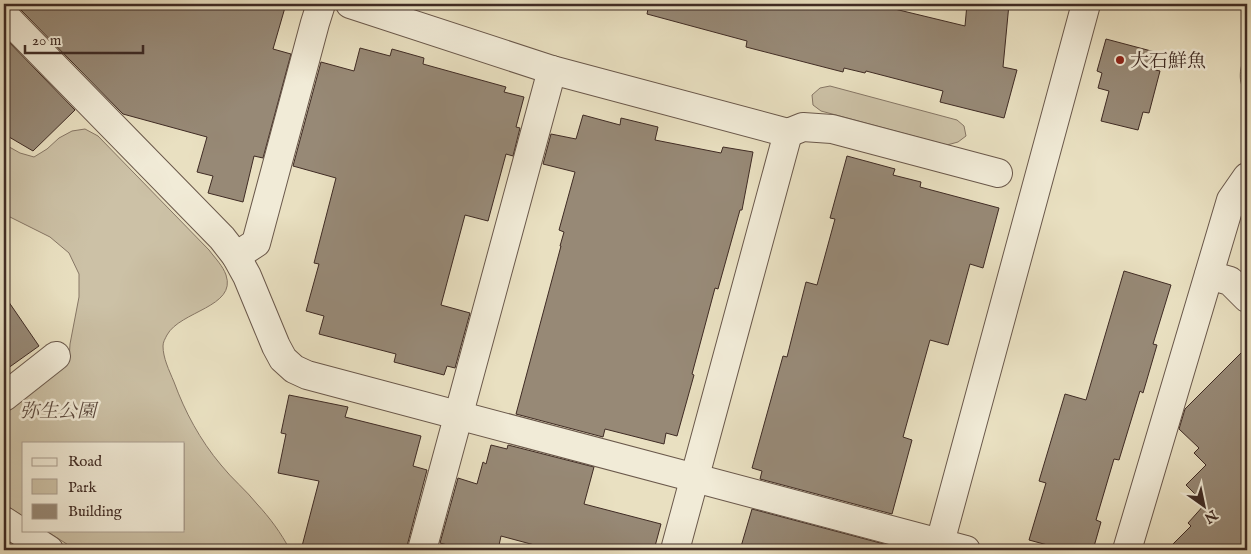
<svg xmlns="http://www.w3.org/2000/svg" width="1251" height="554" viewBox="0 0 1251 554" font-family="'IM FELL English','Noto Serif JP',serif">
<rect width="100%" height="100%" fill="#e9e0c1"/>
<filter id="stains"><feTurbulence type="fractalNoise" baseFrequency=".004" numOctaves="4"/><feColorMatrix values="0 0 0 0 .2 0 0 0 0 .09 0 0 0 0 .02 0 0 0 .5 -.17"/></filter>
<radialGradient id="worn" r=".72"><stop offset=".6" stop-color="#630" stop-opacity="0"/><stop offset="1" stop-color="#630" stop-opacity=".3"/></radialGradient>
<g fill="#ccc1a6" stroke="#867665">
<path d="M1247,54V94C1237,84 1239,65 1247,54Z"/>
<polygon points="830,86 957,120 964,126 966,136 958,142 947,145 821,111 813,105 812,95 820,88"/>
<path d="M85,129L98,136L209,250C215,258 223,266 226,275C237,307 180,311 167,335C165,339 163,342 163,346C163,358 169,370 174,382C185,412 200,440 221,465C232,479 246,490 257,504C270,518 281,533 290,550H76L45,530H184V443H24V517L4,504V412L69,360L70,344L79,297V274L69,253L50,237L4,214V144L20,153L34,157L47,149L59,138L72,131Z"/>
</g>
<g fill="#978976" stroke="#3f2b24">
<polygon points="23,4 286,4 273,49 291,54 263,158 254,156 243,202 208,193 213,176 197,172 207,137 123,114 21,10"/>
<polygon points="649,4 874,4 965,26 967,4 1009,4 1003,67 1017,70 1004,118 940,102 943,91 866,71 865,73 844,68 843,72 746,47 747,41 647,14"/>
<polygon points="5,38 75,110 33,151 4,134 4,40"/>
<polygon points="1106,39 1155,52 1151,69 1160,71 1149,113 1143,112 1138,130 1101,121 1109,91 1098,88 1102,73 1097,71"/>
<polygon points="360,48 390,56 392,49 424,58 423,64 506,87 504,92 524,97 516,127 520,128 513,156 506,154 488,221 465,215 441,305 470,313 455,368 447,366 444,375 394,362 396,354 319,334 324,316 306,311 319,264 314,263 336,178 293,166 321,62 354,71"/>
<polygon points="583,115 620,125 621,118 658,127 655,140 721,153 723,147 753,152 742,210 740,210 718,289 715,288 692,374 694,375 677,436 666,433 664,444 605,429 603,437 516,414 561,246 560,246 564,232 559,230 575,172 543,164 551,134 576,139"/>
<polygon points="847,156 895,169 893,175 921,182 920,187 999,208 983,268 970,264 948,345 930,340 903,437 912,440 892,514 760,479 762,471 752,468 783,356 787,357 806,282 817,285 835,219 830,218"/>
<polygon points="1124,271 1171,285 1153,344 1157,345 1143,393 1140,391 1119,460 1114,459 1096,520 1101,522 1093,550 1066,550 1029,540 1046,483 1039,481 1065,394 1086,400"/>
<polygon points="4,295 39,346 4,371"/>
<polygon points="1247,347 1247,550 1167,550 1191,526 1188,523 1205,504 1186,485 1206,465 1194,453 1199,448 1179,429 1185,409"/>
<polygon points="289,395 348,407 345,417 421,436 413,466 427,470 407,546 407,550 301,550 319,481 278,473 286,434 281,433"/>
<polygon points="491,445 507,449 508,445 594,467 584,504 661,524 654,550 553,550 501,536 498,550 466,550 440,543 458,478 477,484 483,462 486,464"/>
<polygon points="752,509 884,544 883,550 740,550"/>
</g>
<g fill="none" stroke-linecap="round" stroke-linejoin="round">
<defs>
<g id="minor">
<polyline points="350,4 552,70 788,133 803,127 832,129 998,173"/>
<polyline points="4,15 222,238 236,256 247,276 276,346 283,359 294,369 307,375 966,550"/>
<polyline points="236,256 256,243 315,23 321,4"/>
<polyline points="1209,275 1230,281 1247,298"/>
<polyline points="4,397 56,356"/>
<polyline points="4,521 49,550"/>
<polyline points="422,550 552,70"/>
<polyline points="675,550 788,133"/>
<polyline points="1127,550 1231,200 1247,177"/>
</g>
<polyline id="tertiary" points="938,550 1086,4"/>
</defs>
<use href="#minor" stroke="#6a584b" stroke-width="30"/>
<use href="#tertiary" stroke="#6a584b" stroke-width="30"/>
<use href="#minor" stroke="#f1ebd7" stroke-width="28"/>
<use href="#tertiary" stroke="#f1ebd7" stroke-width="28"/>
</g>
<circle fill="#8f2418" stroke="#f1ebd7" stroke-width="2" cx="1120" cy="60" r="5"/>
<g text-anchor="middle" stroke-width="5" stroke-linejoin="round" paint-order="stroke">
<g font-size="19" fill="#3f2b24" stroke="#f1ebd7" text-anchor="start">
<text x="1130" y="67">大石鮮魚</text>
</g>
<g font-size="19" font-style="italic" fill="#5b493e" stroke="#f1ebd7">
<text x="58" y="417">弥生公園</text>
</g>
</g>
<rect width="1251" height="554" fill="none" stroke="#e9e0c1" stroke-width="20"/>
<rect x="5" y="5" width="1241" height="544" fill="none" stroke="#3f2b24" stroke-width="2.5"/>
<rect x="10" y="10" width="1231" height="534" fill="none" stroke="#3f2b24"/>
<rect x="22" y="442" width="162" height="90" fill="#f1ebd7" stroke="#aa9e8f"/>
<rect x="32" y="458" width="25" height="8" fill="#f1ebd7" stroke="#aa9e8f"/>
<text x="68" y="466" font-size="15" fill="#3f2b24">Road</text>
<rect x="32" y="479" width="25" height="15" fill="#ccc1a6" stroke="#aa9e8f"/>
<text x="68" y="492" font-size="15" fill="#3f2b24">Park</text>
<rect x="32" y="504" width="25" height="15" fill="#978976" stroke="#aa9e8f"/>
<text x="68" y="516" font-size="15" fill="#3f2b24">Building</text>
<g transform="translate(1204 506) rotate(147)" stroke="#f1ebd7" stroke-width="4" paint-order="stroke">
<path d="M0-4L9 19L0 12L-9 19Z" fill="#3f2b24"/>
<text y="-8" font-size="14" font-weight="bold" text-anchor="middle" fill="#3f2b24">N</text>
</g>
<path d="M25 45v8h118v-8" fill="none" stroke="#3f2b24" stroke-width="2.5"/>
<text x="32" y="45" font-size="15" fill="#3f2b24" stroke="#f1ebd7" stroke-width="4" paint-order="stroke">20 m</text>
<rect width="100%" height="100%" filter="url(#stains)"/>
<rect width="100%" height="100%" fill="url(#worn)"/>
</svg>
